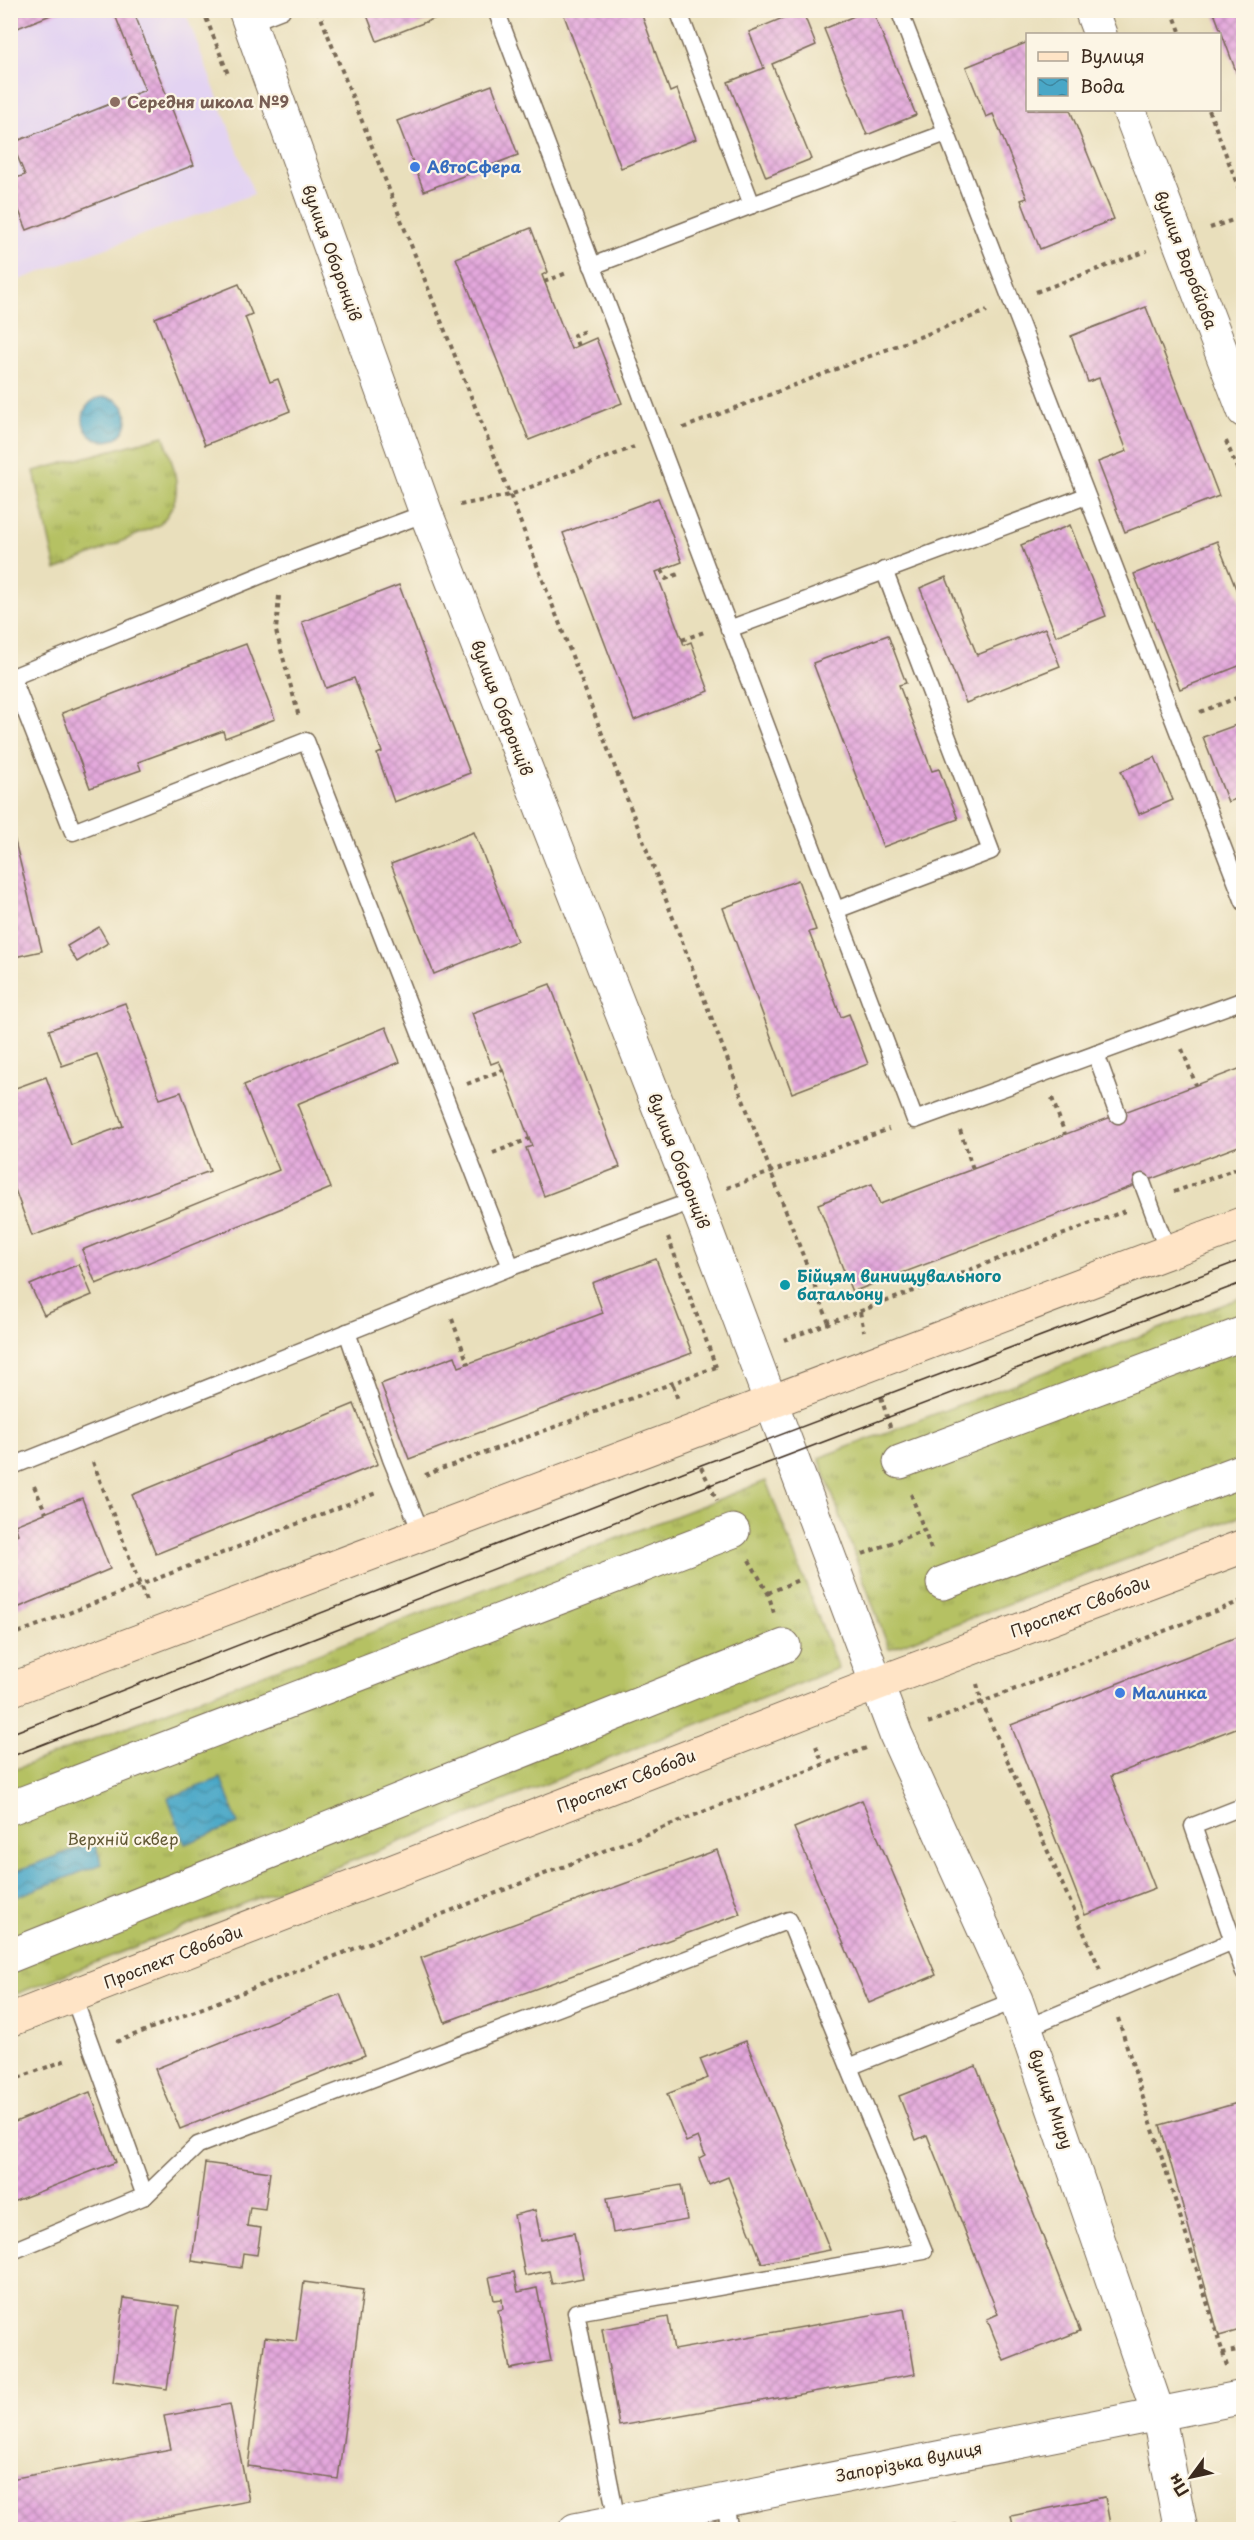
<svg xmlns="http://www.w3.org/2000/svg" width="1254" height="2540" viewBox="0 0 1254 2540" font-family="'Playpen Sans',sans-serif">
<defs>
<pattern id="grass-tufts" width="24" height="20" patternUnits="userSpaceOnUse" patternTransform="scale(1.5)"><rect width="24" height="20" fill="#b5c163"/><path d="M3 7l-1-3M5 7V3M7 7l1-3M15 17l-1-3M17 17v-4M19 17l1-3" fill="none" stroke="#949d51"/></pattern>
<pattern id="water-waves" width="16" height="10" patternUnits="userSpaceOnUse" patternTransform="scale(1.5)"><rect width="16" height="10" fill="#49a7c7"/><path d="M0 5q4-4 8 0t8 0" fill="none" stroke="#3e88a1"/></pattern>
<pattern id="building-cross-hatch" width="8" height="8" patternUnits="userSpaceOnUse" patternTransform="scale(1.5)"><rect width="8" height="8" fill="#e4a8dd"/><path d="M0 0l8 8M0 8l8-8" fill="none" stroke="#ba89b3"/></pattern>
</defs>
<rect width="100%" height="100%" fill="#fcf5e5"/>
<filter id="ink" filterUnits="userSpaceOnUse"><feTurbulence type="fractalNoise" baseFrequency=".0167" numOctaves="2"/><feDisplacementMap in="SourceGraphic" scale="12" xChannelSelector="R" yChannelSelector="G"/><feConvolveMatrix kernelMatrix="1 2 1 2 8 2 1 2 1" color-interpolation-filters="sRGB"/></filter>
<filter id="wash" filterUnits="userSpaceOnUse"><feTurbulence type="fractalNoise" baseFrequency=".008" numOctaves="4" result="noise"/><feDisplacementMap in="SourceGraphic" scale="24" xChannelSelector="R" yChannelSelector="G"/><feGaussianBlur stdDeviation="1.35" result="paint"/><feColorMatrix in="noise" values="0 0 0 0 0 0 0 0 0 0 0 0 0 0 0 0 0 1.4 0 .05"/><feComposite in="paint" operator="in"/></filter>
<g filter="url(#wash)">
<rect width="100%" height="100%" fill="#e9dfbc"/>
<polygon fill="#e3d3f2" points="11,11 185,11 254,194 11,283"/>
<g fill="url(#grass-tufts)" stroke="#787640" stroke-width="1.5">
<path d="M164,436C174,471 188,496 159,525L56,570L34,471Z"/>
<polygon points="1243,1297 1243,1515 889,1649 819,1458"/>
<polygon points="766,1481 838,1668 11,1996 11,1771"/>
</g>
<g fill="url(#water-waves)" stroke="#426872" stroke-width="1.5">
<circle cx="105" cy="419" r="22"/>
<polygon points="221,1778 238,1824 185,1844 168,1798"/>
<polygon points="94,1842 102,1864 11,1899 11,1873"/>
</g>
<g id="blocks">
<g fill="url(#building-cross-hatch)">
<polygon points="10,10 61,10 61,11 10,31"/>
<polygon points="113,10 133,10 194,165 27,230 10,189 10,180 25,175 12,143 145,90"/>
<polygon points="365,10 439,10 441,16 377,41"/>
<polygon points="562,10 640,10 670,92 677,89 696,139 621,168"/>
<polygon points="802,10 816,45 772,64 811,159 766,177 728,82 764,68 749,32"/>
<polygon points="868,10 872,10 916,115 867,135 824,29"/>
<polygon points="1213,10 1244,10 1244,90 1243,90"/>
<polygon points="1028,42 1028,110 1070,110 1114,219 1040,249 1021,200 1027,198 993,114 986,117 966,67"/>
<polygon points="492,85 518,155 424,191 397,121"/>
<polygon points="531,228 548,272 542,275 571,349 596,338 622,403 529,440 456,258"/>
<polygon points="239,284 252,314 245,317 270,382 278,379 290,411 205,445 155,318"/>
<polygon points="1146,307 1219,496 1125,532 1098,462 1127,451 1099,378 1088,382 1071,336"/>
<polygon points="658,498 682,562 656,572 684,645 691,642 709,691 634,720 563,533"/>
<polygon points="1070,525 1106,616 1056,636 1021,545"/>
<polygon points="1217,541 1244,609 1244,664 1180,689 1134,574"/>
<polygon points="946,577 977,655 1045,628 1060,666 966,703 920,588"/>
<polygon points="399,585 470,773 394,802 377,754 382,752 354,678 326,688 302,622"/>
<polygon points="888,635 906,683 899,685 932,771 939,769 958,819 883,847 813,663"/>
<polygon points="246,644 275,719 225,738 223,731 138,762 141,770 90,788 62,713"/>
<polygon points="1244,722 1244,796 1228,802 1203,737"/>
<polygon points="1155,757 1173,800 1139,814 1121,771"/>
<polygon points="10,821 42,951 10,958"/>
<polygon points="474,832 517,941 434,974 391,864"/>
<polygon points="798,880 816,930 809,932 841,1017 849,1014 868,1064 792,1093 723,908"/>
<polygon points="99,927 108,943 77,962 67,946"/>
<polygon points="550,984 620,1167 544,1196 526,1148 532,1146 503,1070 499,1061 491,1064 472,1013"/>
<polygon points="125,1003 160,1099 181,1092 210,1171 32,1236 10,1176 10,1090 46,1077 71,1145 123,1126 97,1054 62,1066 49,1030"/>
<polygon points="386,1027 400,1062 297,1104 331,1188 96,1284 82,1250 279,1170 244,1085"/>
<polygon points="1244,1067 1244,1144 852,1292 818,1204 872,1184 880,1204"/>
<polygon points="656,1259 692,1353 409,1459 381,1384 455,1356 459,1367 603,1313 592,1283"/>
<polygon points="79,1264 92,1295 44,1315 30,1285"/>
<polygon points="354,1404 378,1464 156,1554 132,1495"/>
<polygon points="82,1498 110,1569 10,1611 10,1538 18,1534 15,1525"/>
<polygon points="1244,1634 1244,1725 1111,1776 1155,1888 1085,1915 1011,1725"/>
<polygon points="862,1800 936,1975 869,2003 794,1828"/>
<polygon points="717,1850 740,1914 445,2022 421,1958"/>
<polygon points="340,1994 365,2055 180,2129 155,2069"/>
<polygon points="746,2041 830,2250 762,2263 728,2177 709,2185 699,2158 705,2155 698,2137 686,2142 667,2094 708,2078 700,2059"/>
<polygon points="976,2066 1080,2331 1004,2361 987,2319 998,2314 927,2135 916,2140 899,2096"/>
<polygon points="90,2092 116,2162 10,2203 10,2124"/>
<polygon points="1241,2102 1244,2111 1244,2329 1219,2336 1160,2125"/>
<polygon points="205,2163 270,2172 265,2209 250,2207 247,2226 261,2228 257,2255 243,2253 241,2268 192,2261"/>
<polygon points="681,2185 687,2220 613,2233 607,2198"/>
<polygon points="535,2210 541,2240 574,2233 583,2278 552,2284 549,2271 525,2276 514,2215"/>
<polygon points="514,2272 518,2292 537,2288 551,2361 510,2369 498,2310 503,2309 502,2299 494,2300 489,2277"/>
<polygon points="304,2282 363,2290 338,2479 248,2466 265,2337 296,2341"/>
<polygon points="124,2298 179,2306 167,2389 113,2381"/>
<polygon points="904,2309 915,2374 619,2426 602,2329 668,2317 674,2350"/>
<polygon points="230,2404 249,2501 95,2530 10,2530 10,2479 171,2449 164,2416"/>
<polygon points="1105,2497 1111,2530 1014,2530 1011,2516"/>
<polygon points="956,2524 957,2530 935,2530 935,2528"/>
</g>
</g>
</g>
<g filter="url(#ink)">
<use href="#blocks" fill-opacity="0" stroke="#786955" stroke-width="1.5"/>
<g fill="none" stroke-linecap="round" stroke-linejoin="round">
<defs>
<g id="lane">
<polyline points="496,10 915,1120 1244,1000"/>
<polyline points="899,10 1244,902"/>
<polyline points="249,23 282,10"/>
<polyline points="752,205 946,133"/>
<polyline points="592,266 752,205 678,10"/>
<polyline points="729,629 1086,496"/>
<polyline points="12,677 73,832 306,741 511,1267"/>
<polyline points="10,678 281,567 426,513"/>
<polyline points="836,910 991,851 884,570"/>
<polyline points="1096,1054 1118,1115"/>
<polyline points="1142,1182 1168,1252"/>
<polyline points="347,1332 391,1459 421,1532"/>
<polyline points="10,1467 511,1267 695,1200"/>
<polyline points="1233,1941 1193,1826 1244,1806"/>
<polyline points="73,1996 145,2196"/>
<polyline points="1026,2028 1233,1941 1244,1972"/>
<polyline points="849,2067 1016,2000"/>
<polyline points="10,2252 145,2196 198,2145 789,1920 924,2251 576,2312 617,2521"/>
<polyline points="724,2500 730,2530"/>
</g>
<g id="street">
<polyline points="245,10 426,513 695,1200 896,1735 1016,2000 1158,2413 1181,2530"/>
<polyline points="1091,10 1100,34"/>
<polyline points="1129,110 1244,411"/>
<polyline points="900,1462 1244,1333"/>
<polyline points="943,1583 1244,1470"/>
<polyline points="10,1808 733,1531"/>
<polyline points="10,1956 784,1646"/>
<polyline points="575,2530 1244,2397"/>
</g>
<g id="secondary">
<polyline points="10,1690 1244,1223"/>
<polyline points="10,2020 876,1684 1244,1546"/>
</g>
</defs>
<use href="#lane" stroke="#786955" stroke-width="19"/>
<use href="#street" stroke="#786955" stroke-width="35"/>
<use href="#secondary" stroke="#786955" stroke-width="35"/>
<g stroke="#786955" stroke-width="4" stroke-dasharray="4.5 4.5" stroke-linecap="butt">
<polyline points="203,10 228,74"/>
<polyline points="318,10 510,495 829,1323"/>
<polyline points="1172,10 1181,34"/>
<polyline points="1209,110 1244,202"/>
<polyline points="1210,228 1244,216"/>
<polyline points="544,282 569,272"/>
<polyline points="1036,292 1147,251"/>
<polyline points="578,346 574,335 588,330"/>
<polyline points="683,428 987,311"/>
<polyline points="1226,441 1244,486"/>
<polyline points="460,505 510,495 634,447"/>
<polyline points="662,570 666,579 681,573"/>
<polyline points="279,596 276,631 299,717"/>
<polyline points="682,640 704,632"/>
<polyline points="1200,712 1244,695"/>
<polyline points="1182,1049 1196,1085"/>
<polyline points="467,1084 503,1070"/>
<polyline points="1052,1098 1065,1134"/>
<polyline points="960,1130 973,1169"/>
<polyline points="493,1153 529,1139"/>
<polyline points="727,1188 889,1129"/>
<polyline points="1174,1192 1244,1166"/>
<polyline points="668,1237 716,1367"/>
<polyline points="860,1312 864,1331"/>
<polyline points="452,1319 468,1364"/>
<polyline points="784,1340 1125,1211"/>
<polyline points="673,1385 678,1400"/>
<polyline points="881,1397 891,1430"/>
<polyline points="93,1462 146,1601"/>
<polyline points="701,1467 717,1500"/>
<polyline points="425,1475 716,1367"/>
<polyline points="34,1486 46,1513"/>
<polyline points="911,1494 932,1552"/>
<polyline points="863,1554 924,1530"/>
<polyline points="749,1560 768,1593 774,1613"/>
<polyline points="768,1593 801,1579"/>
<polyline points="10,1636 376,1493"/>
<polyline points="977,1684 982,1703 1100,1969"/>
<polyline points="928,1723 1244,1600"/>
<polyline points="816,1746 823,1764"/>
<polyline points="1118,2018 1227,2366"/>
<polyline points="116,2042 866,1748"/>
<polyline points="10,2081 69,2059"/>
<polyline points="1222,2353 1244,2349"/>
</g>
<use href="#lane" stroke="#fff" stroke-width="16"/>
<use href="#street" stroke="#fff" stroke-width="33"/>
<use href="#secondary" stroke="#ffe4c6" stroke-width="33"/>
<g stroke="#3b2a1e" stroke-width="1.5">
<polyline points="10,1734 701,1465 1244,1259"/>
<polyline points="10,1757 710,1485 1244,1282"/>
</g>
</g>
</g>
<circle fill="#8d6e63" stroke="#fcf5e5" stroke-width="2" cx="115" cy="102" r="6"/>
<g fill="#3f7fe0" stroke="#fcf5e5" stroke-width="2">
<circle cx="415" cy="167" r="6"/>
<circle cx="1120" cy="1693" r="6"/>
</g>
<circle fill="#0f9aa8" stroke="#fcf5e5" stroke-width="2" cx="785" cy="1285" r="6"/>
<g text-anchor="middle" stroke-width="4.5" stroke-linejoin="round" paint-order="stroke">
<g font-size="16" font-weight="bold" fill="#785e54" stroke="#fcf5e5" text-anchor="start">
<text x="127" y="108">Середня школа №9</text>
</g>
<g font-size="16" font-weight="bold" fill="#366cbe" stroke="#fcf5e5" text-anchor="start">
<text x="427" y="173">АвтоСфера</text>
<text x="1132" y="1699">Малинка</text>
</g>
<g font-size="16" fill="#3b2a1e" stroke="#fcf5e5">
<text transform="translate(332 253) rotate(70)" y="6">вулиця Оборонців</text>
<text transform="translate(1186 260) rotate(69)" y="6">вулиця Воробйова</text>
<text transform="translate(502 708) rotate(69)" y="6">вулиця Оборонців</text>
<text transform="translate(679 1161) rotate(69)" y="6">вулиця Оборонців</text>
<text transform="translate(1080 1607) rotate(-20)" y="6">Проспект Свободи</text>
<text transform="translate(626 1781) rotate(-21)" y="6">Проспект Свободи</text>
<text transform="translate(173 1957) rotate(-21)" y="6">Проспект Свободи</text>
<text transform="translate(1051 2099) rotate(71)" y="6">вулиця Миру</text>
<text transform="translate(909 2462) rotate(-11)" y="6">Запорізька вулиця</text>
</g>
<g font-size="16" font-weight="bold" fill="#0d838f" stroke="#fcf5e5" text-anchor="start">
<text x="797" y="1282">Бійцям винищувального<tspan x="797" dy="18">батальону</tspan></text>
</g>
<g font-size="16" fill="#605733" stroke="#fcf5e5">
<text x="123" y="1845">Верхній сквер</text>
</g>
</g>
<rect width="1254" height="2540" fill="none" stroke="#fcf5e5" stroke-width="36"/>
<rect x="1026" y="33" width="195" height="78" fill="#fcf5e5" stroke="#afa495" stroke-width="1.5"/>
<rect x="1038" y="52" width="30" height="9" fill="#ffe4c6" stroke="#afa495" stroke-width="1.5"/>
<text x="1080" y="63" font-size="18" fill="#3b2a1e">Вулиця</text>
<rect x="1038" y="78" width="30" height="18" fill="url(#water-waves)" stroke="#afa495" stroke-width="1.5"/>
<text x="1080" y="93" font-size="18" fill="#3b2a1e">Вода</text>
<g transform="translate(1191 2477) rotate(237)" stroke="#fcf5e5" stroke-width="4.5" paint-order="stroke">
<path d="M0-4.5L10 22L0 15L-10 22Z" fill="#3b2a1e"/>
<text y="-9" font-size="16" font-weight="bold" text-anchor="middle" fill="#3b2a1e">Пн</text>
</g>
</svg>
